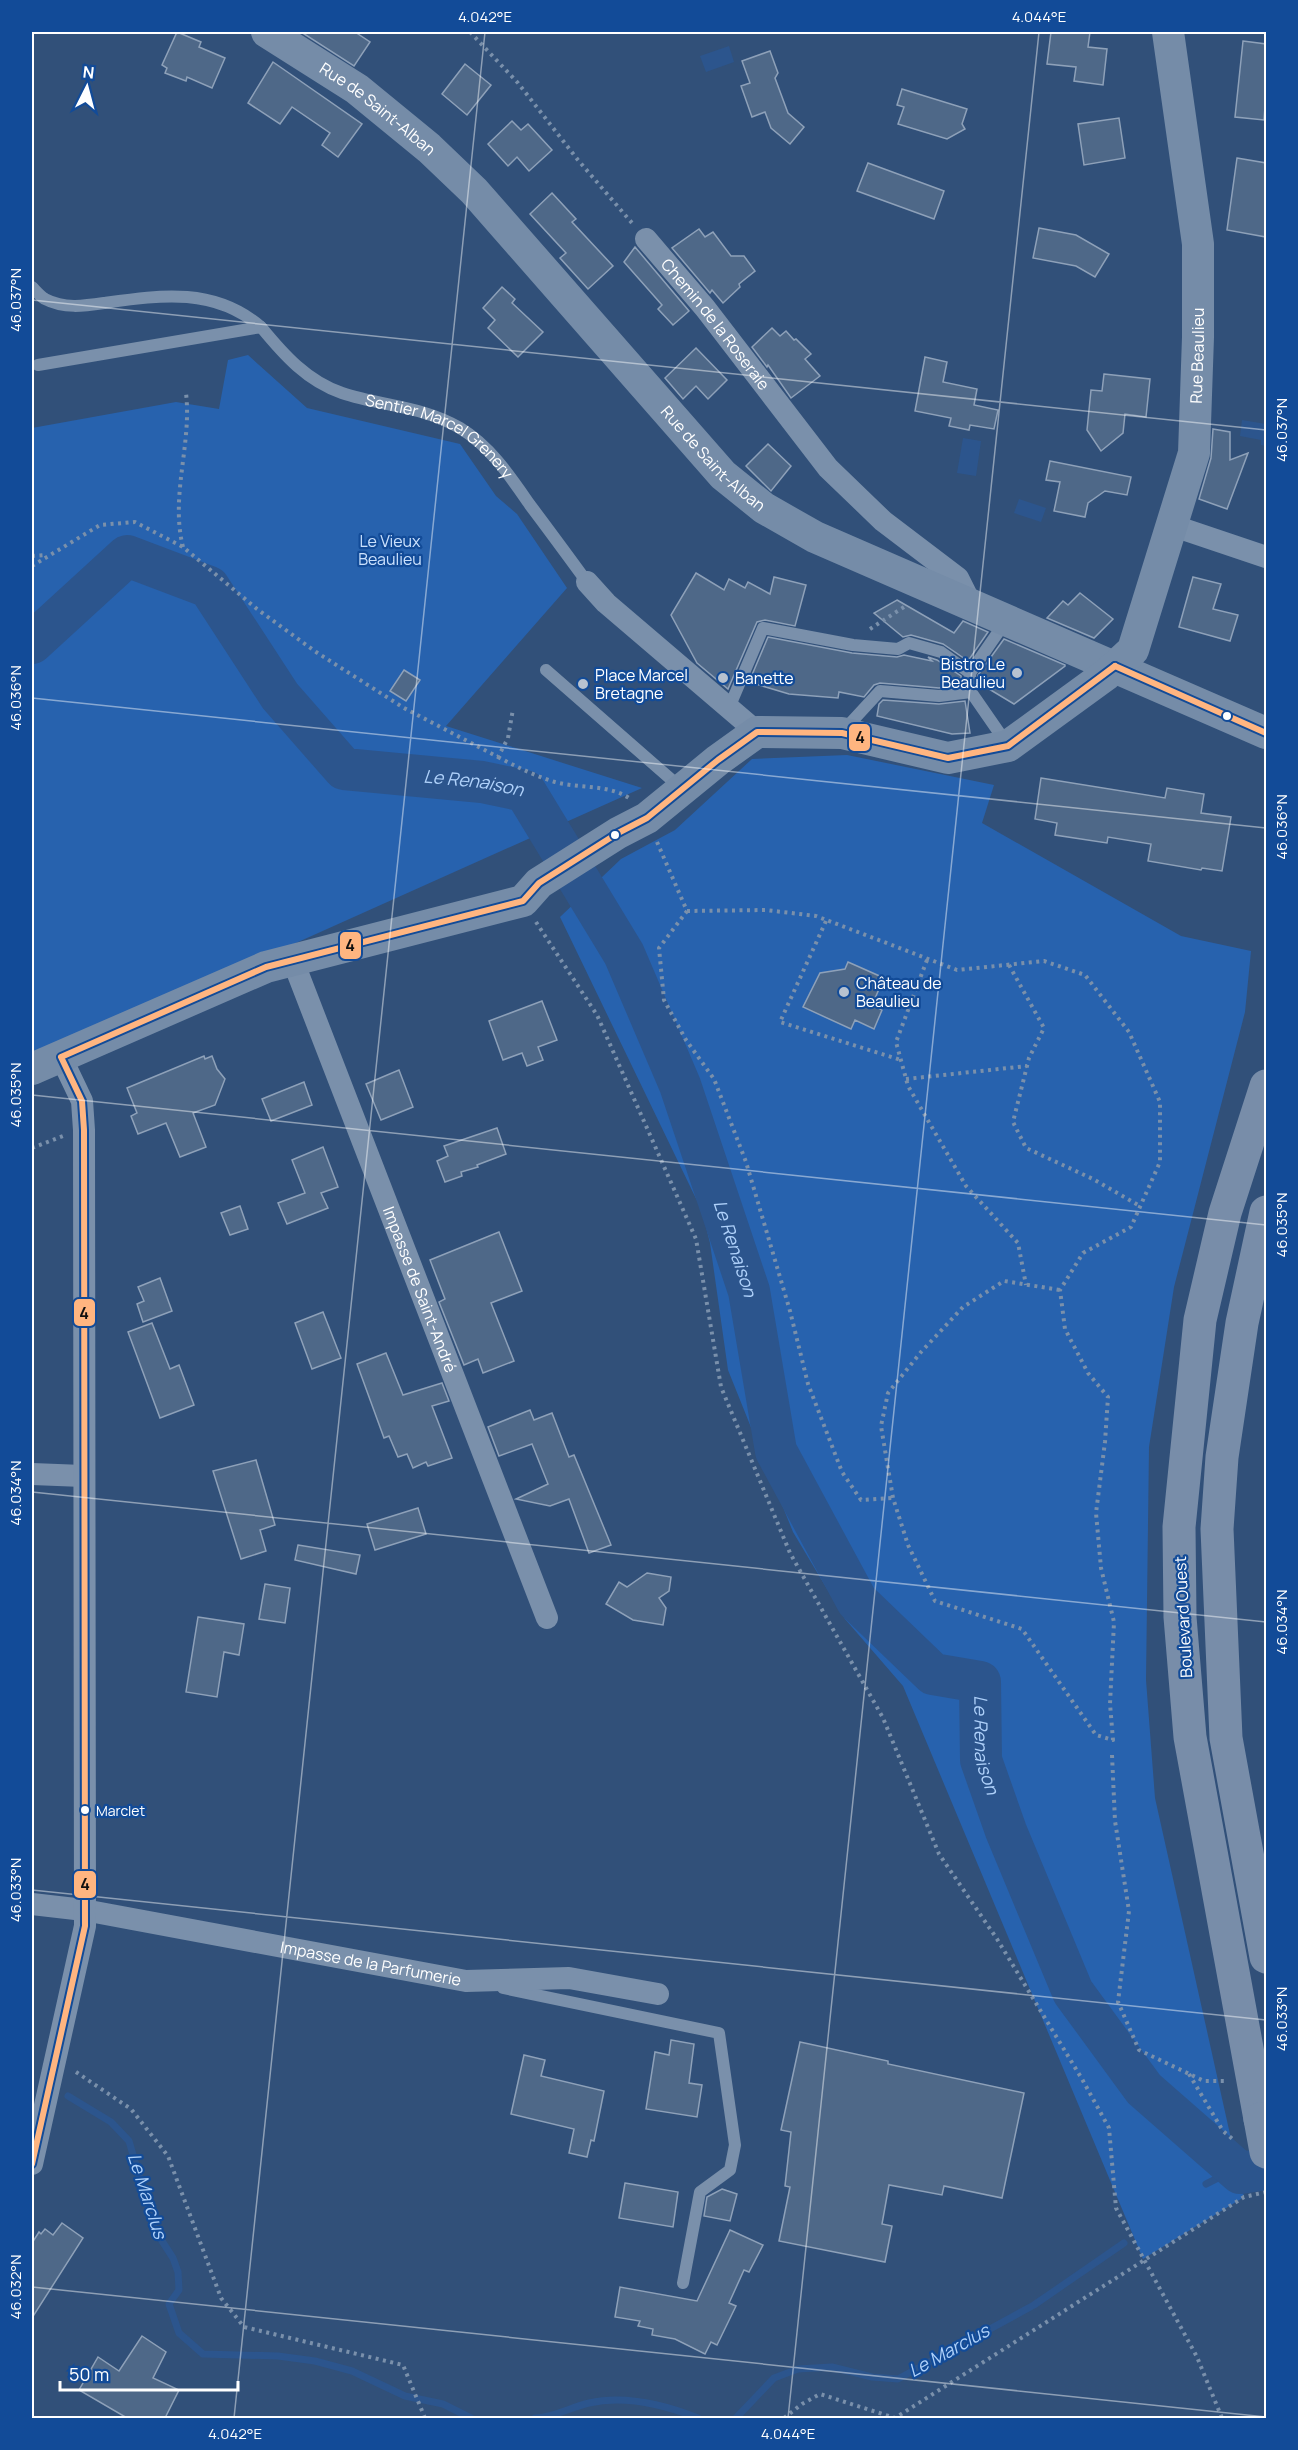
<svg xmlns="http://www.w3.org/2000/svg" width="1298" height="2450" viewBox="0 0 1298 2450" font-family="Manrope,sans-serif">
<rect width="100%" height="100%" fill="#315079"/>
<g fill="#2762ae">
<polygon points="248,355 307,408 460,444 496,496 517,514 567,588 446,726 642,788 32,1061 32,428 176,402 219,409 228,360"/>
<polygon points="847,755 994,785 982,823 1181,936 1251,951 1245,1012 1174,1287 1149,1447 1146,1680 1155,1798 1244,2197 1143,2259 903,1686 845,1619 793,1532 728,1370 710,1243 702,1211 560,917 621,859 675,830 752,759"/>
</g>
<g fill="#2c558d">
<polygon points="729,46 734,62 706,72 700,56"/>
<polygon points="1242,420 1266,424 1266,446 1261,445 1261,440 1240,436"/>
<polygon points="963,438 981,441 976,476 957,473"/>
<polygon points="1019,499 1046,508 1041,522 1014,513"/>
</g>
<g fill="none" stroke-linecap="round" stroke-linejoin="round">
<g stroke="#2c558d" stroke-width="7">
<polyline points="68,2096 111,2122 129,2141 155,2230 173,2258 178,2272 179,2290 169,2304 179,2333 203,2354 278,2356 315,2361 352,2371 405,2396 443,2404 471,2418"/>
<polyline points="1206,2184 1216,2179 1215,2151"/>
<path d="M535,2418C553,2418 571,2407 589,2403C624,2395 665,2405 698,2418"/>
<polyline points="736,2418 774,2378 798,2369 832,2367 872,2377 898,2379 1034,2305 1124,2243"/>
</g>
<path stroke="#2c558d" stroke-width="42" id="s1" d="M32,643L127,556L209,587L280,696L344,769L482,782L525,791L624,954L680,1085L749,1291L776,1451L857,1601L933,1674L980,1682L981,1760L1006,1831L1073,1992L1144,2089L1240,2173L1266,2169"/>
</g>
<g fill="#4e6888" stroke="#8ea1b9" stroke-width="1.5">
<polygon points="177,32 201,42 199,47 225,58 212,88 187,77 186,81 165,73 167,68 162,65"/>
<polygon points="301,32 355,32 370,42 354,66"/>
<polygon points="1051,32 1090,32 1088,47 1107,49 1103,85 1074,81 1076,67 1047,64"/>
<polygon points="1243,41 1266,44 1266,94 1264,120 1235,117"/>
<polygon points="770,51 778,73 775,78 788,113 804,127 790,144 771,128 765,112 752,117 741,86 750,83 742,61"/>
<polygon points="273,62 362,124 338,157 322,145 330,133 292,107 280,124 248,103"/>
<polygon points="465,64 491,85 467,115 442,94"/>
<polygon points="902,89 967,109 962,124 965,129 947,139 898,124 904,107 897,105"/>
<polygon points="1119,118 1125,158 1084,165 1078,124"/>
<polygon points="512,121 521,130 528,124 552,150 529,171 517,157 508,166 488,144"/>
<polygon points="1237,158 1266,163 1266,237 1227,230"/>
<polygon points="868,163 944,191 934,219 857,191"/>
<polygon points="552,193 576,219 572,222 613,266 588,289 560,258 566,253 530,214"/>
<polygon points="1039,228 1076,235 1109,254 1095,277 1076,266 1033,258"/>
<polygon points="699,229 705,237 713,232 731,256 744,256 755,271 739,284 740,287 723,303 712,290 710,293 672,248"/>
<polygon points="635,247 689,311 673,325 658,309 662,305 624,262"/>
<polygon points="502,287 515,299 512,303 543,332 518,357 488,328 495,320 483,308"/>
<polygon points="772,328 780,336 786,331 794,340 796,339 811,354 805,359 820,376 791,398 768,365 767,367 752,347"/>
<polygon points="696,348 727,380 708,399 696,386 683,399 665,378"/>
<polygon points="925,357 947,362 943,382 977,389 974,405 998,410 994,429 970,425 969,430 949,426 951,418 915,411"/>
<polygon points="1104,374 1150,379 1146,417 1125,414 1123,433 1101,451 1087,430 1091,390 1102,391"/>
<polygon points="1213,429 1230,432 1230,460 1248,453 1227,509 1199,499 1211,458"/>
<polygon points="768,444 791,466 771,491 746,466"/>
<polygon points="1050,461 1131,477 1127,495 1105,491 1088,503 1085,517 1054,511 1060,482 1046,480"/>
<polygon points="696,573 724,590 729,579 745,588 748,582 770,594 774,577 806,585 795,626 765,620 757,622 728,689 697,663 671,615"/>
<polygon points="1193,577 1221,584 1213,609 1238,615 1230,641 1179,627"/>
<polygon points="1080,593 1113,619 1094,638 1047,618 1063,601 1068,605"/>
<polygon points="897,600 954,633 963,621 988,632 968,661 943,644 911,635 903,637 874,613"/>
<polygon points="768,637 852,653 897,657 904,655 932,661 928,657 937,660 961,676 962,685 939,688 880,683 874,685 864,697 839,692 838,698 789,694 749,682"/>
<polygon points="1004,639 1065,665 1065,666 1014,704 979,683 978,675"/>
<polygon points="404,670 420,680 406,701 390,691"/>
<polygon points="883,700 939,704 965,701 970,733 952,734 877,716 879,704"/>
<polygon points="1041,778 1165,798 1167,788 1204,794 1201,813 1231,817 1222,871 1202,868 1201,870 1148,861 1151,844 1108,837 1107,843 1055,835 1057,823 1035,819"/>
<polygon points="848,962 884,978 872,1005 882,1010 874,1029 855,1020 851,1029 803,1007 820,973 845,969"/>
<polygon points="542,1001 557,1040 538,1047 543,1060 527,1066 522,1053 503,1060 489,1021"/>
<polygon points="204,1056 205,1059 212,1056 217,1069 225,1079 215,1105 193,1113 206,1147 180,1157 166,1123 138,1134 131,1116 137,1113 127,1088"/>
<polygon points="399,1070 413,1107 381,1120 366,1084"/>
<polygon points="304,1082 312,1105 271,1121 262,1099"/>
<polygon points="497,1128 506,1154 477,1165 478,1167 461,1172 462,1176 445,1182 437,1161 448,1156 444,1146"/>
<polygon points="323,1147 338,1187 321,1193 328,1208 287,1224 278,1203 305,1193 292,1160"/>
<polygon points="240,1206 248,1229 230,1235 221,1213"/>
<polygon points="499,1232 522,1291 491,1303 514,1361 483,1373 478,1359 464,1365 439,1302 445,1299 430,1260"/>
<polygon points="160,1278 172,1311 143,1322 137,1304 144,1301 138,1287"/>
<polygon points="323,1312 341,1358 312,1369 295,1323"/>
<polygon points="152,1323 170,1369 179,1365 194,1405 160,1418 128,1332"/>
<polygon points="386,1353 403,1395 442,1383 449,1401 432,1406 452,1458 428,1466 426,1462 413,1468 407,1454 398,1457 389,1436 384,1438 357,1364"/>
<polygon points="530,1410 534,1420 552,1413 569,1457 574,1455 611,1545 589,1553 569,1499 550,1506 516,1499 548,1484 532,1444 499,1456 488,1427"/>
<polygon points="256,1460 275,1525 260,1530 266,1551 241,1559 213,1471"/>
<polygon points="418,1508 426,1534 375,1550 367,1524"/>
<polygon points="298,1545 360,1555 356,1574 295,1560"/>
<polygon points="647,1573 671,1577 669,1591 659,1598 666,1608 663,1625 633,1620 606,1604 619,1582 627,1587"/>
<polygon points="265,1584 290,1588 285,1623 259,1619"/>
<polygon points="198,1617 244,1624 239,1655 224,1652 217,1697 186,1692"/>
<polygon points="671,2040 694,2044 689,2083 702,2085 697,2117 646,2109 655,2052 669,2055"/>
<polygon points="800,2042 888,2061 888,2064 1024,2093 1002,2198 944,2186 942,2195 889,2185 882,2224 892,2226 885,2262 779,2241 790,2187 785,2186 791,2132 781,2130"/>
<polygon points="524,2055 545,2060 541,2076 604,2091 594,2141 591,2140 587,2157 569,2153 574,2129 511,2114"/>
<polygon points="625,2183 678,2192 673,2227 619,2218"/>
<polygon points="722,2189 737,2194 730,2221 704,2216 707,2197"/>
<polygon points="62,2223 83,2238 32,2318 32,2243 39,2232 41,2234 45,2229 53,2235"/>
<polygon points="730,2230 763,2245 749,2272 744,2270 729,2303 736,2306 717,2345 711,2342 705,2354 675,2339 652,2335 653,2329 638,2326 640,2321 615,2317 620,2287 697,2301"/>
<polygon points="142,2336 166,2352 153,2378 179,2390 165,2418 127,2418 79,2390 98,2357 119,2371"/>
</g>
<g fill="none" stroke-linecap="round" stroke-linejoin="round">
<g stroke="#7a90ab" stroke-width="4" stroke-dasharray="3 4.5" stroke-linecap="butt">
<polyline points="470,32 518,83 578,160 632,223"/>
<path d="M183,547C170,496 192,444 186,393"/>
<polyline points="32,556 46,555"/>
<polyline points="32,566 100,525 135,522 183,547 257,609 316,652 404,708 498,757 508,738 513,709"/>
<polyline points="870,629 907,605"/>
<path d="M498,757C517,767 535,776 555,782C581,789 607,784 629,798"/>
<polyline points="657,842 687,911 659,948 664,1000 686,1040 714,1079 746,1162 790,1311 808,1384 842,1472 861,1500 893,1498"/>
<polyline points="687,911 766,910 816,916 957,970 1044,961 1085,975 1129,1032 1160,1102 1160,1162 1131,1227 1083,1253 1060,1290 1065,1329 1088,1373 1108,1397 1105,1442 1096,1513 1101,1568 1114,1622 1110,1704 1113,1740 1096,1735 1022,1629 935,1601 908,1545 893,1498 881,1426 888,1393 921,1352 963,1307 1004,1281 1060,1290"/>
<polyline points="826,921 780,1022 901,1060"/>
<polyline points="536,922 597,1015 696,1239 721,1387 790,1553 883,1718 939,1854 997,1939 1082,2079 1109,2128 1116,2208 1197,2357 1222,2418"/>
<polyline points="927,960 896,1042 908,1086 966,1186 1018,1243 1026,1285"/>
<polyline points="1009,965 1044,1028 1029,1058 1013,1122 1026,1148 1093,1179 1140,1206"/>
<polyline points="906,1079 1027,1066"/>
<polyline points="32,1148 63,1136"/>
<polyline points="1112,1755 1115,1821 1129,1911 1118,2002 1139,2050 1204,2081 1227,2081"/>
<polyline points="76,2072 131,2109 168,2156 221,2298 244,2327 403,2365 425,2418"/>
<polyline points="1189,2074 1223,2131 1235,2141"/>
<polyline points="784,2418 802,2404 820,2394 895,2418 1244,2197 1266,2192"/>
</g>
<g stroke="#7a90ab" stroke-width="12">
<path d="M32,287C36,291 40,296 45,299C64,309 84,306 104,303C161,295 214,287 261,327"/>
<path id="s2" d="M38,365L261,327C284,355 307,381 342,393C381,406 423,406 460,428C490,446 510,476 530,505C549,530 568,556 587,582"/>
<polyline points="546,670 681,788"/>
<polyline points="970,673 999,631"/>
<polyline points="729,708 763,628 853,645 898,649 909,643 941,652 970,673 971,692"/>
<polyline points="844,730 880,691 939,696 971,692 1007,744"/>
<polyline points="503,1988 719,2033 735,2145 730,2170 700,2192 683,2283"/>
</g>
<g stroke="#7a90ab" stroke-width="22">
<path id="s3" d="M646,239L705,308L828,468L883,521L958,578L971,604"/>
<polyline points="1171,525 1266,557"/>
<polyline points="587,582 606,603 757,732"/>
<path id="s4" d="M293,961L547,1618"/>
<polyline points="32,1474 83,1476"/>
<path id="s5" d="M32,1904L84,1910L466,1981L569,1978L658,1994"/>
<polyline points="32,2164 85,1926 84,1130 82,1101 61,1057"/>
</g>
<g stroke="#758ca8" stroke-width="32">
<path id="s6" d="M267,32L357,89L429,148L474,191L723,475L764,508L815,537L1266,733"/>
<path id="s7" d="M32,1069L266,967L523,901L539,883L618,833L647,818L718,760L757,732L842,733L948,758L1008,746L1107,674L1133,650L1194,453L1198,337V244L1168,32"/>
</g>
<g stroke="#788da9" stroke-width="33">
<polyline points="1266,1212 1242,1323 1222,1457 1217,1529 1226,1738 1266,1957"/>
<polyline points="1260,2119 1190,1737 1180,1617 1179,1527 1200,1320 1225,1213 1266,1086"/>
</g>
<polyline stroke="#788da9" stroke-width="33" points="1260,2119 1266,2152"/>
<defs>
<g id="bus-1">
<polyline points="1115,666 1266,733"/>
<polyline points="32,2164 85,1926 84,1130 82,1101 61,1057 266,967 523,901 539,883 618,833 647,818 718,760 757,732 842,733 948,758 1008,746 1115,666"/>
</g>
</defs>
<use href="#bus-1" stroke="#124b98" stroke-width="10"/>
<use href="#bus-1" stroke="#ffb580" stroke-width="6"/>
</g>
<path fill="none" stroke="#fff" stroke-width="1.5" stroke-opacity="0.45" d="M1255,32L1266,33M32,300L1266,430M32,698L1266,828M32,1095L1266,1225M32,1492L1266,1622M32,1890L1266,2020M32,2287L1266,2417M234,2418L485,32M788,2418L1039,32"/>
<g fill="#b7c2d0" stroke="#124b98" stroke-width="2">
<circle cx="1017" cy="673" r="6"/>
<circle cx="723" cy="678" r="6"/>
<circle cx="583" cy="684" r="6"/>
<circle cx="844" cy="992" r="6"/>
</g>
<g fill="#fff" stroke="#124b98" stroke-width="2">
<circle cx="1227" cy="716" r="5"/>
<circle cx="615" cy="835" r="5"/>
<circle cx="85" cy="1810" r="5"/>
</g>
<g text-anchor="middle" stroke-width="4.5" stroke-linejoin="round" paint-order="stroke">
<g font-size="14" fill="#fff" stroke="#124b98" text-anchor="start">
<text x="96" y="1816">Marclet</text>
</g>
<g font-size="16" fill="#fff" stroke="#124b98">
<text dy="6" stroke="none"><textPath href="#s6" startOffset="135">Rue de Saint-Alban</textPath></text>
<text dy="6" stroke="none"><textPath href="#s3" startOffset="110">Chemin de la Roseraie</textPath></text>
<text dy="6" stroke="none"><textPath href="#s7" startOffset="1527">Rue Beaulieu</textPath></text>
<text dy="6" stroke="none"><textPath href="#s2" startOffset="441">Sentier Marcel Grenery</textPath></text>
<text dy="6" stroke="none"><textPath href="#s6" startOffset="621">Rue de Saint-Alban</textPath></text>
<text dy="6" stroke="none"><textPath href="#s4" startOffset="352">Impasse de Saint-André</textPath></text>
<text transform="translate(1183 1617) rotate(-93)" y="6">Boulevard Ouest</text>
<text dy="6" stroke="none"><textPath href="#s5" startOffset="344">Impasse de la Parfumerie</textPath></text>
</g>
<g font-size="16" fill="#cbe1fd" stroke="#124b98">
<text x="390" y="547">Le Vieux<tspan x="390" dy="18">Beaulieu</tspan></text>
</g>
<g font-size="16" fill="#fff" stroke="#124b98" text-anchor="start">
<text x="1005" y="670" text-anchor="end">Bistro Le<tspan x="1005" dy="18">Beaulieu</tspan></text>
<text x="595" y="681">Place Marcel<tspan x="595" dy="18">Bretagne</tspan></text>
<text x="735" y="684">Banette</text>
<text x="856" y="989">Château de<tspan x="856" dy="18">Beaulieu</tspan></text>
</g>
<g font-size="18" font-style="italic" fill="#afd1fa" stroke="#124b98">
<text dy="6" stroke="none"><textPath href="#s1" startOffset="574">Le Renaison</textPath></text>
<text dy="6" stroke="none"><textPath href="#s1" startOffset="1132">Le Renaison</textPath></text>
<text dy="6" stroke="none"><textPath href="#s1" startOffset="1726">Le Renaison</textPath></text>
<text transform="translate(147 2196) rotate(72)" y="6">Le Marclus</text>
<text transform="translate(949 2351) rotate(-29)" y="6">Le Marclus</text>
</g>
</g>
<g stroke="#124b98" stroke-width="2">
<rect x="848" y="723" width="23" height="29" rx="6" fill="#ffb580"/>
<rect x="339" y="931" width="23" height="29" rx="6" fill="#ffb580"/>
<rect x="73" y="1298" width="23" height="29" rx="6" fill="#ffb580"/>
<rect x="73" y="1870" width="24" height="29" rx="6" fill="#ffb580"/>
</g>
<g font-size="16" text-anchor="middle" font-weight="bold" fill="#111">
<text x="860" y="743">4</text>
<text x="350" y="951">4</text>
<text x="84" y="1319">4</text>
<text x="85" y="1890">4</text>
</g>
<rect width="1298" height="2450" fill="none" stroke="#124b98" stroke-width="66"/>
<g transform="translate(87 87) rotate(6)" stroke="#124b98" stroke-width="4.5" paint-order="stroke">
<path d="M0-4.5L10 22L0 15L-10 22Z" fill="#ffffff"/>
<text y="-9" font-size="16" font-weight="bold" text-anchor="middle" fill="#ffffff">N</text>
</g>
<path d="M60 2381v9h178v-9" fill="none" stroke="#ffffff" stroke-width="3"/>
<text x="69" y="2381" font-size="18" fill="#ffffff" stroke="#124b98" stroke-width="4.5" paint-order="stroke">50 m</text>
<rect x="33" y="33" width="1232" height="2384" fill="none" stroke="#fff" stroke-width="2"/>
<g font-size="15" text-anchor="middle" fill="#fff">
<text x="485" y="22">4.042°E</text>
<text x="1039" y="22">4.044°E</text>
<text transform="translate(16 300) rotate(-90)" y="5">46.037°N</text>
<text transform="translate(1282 430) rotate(-90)" y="5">46.037°N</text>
<text transform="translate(16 698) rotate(-90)" y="5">46.036°N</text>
<text transform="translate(1282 827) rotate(-90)" y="5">46.036°N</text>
<text transform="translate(16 1095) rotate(-90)" y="5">46.035°N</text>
<text transform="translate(1282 1225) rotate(-90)" y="5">46.035°N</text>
<text transform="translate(16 1493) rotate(-90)" y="5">46.034°N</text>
<text transform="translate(1282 1622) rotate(-90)" y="5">46.034°N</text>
<text transform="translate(16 1890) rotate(-90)" y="5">46.033°N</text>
<text transform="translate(1282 2019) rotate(-90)" y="5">46.033°N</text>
<text transform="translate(16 2287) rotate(-90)" y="5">46.032°N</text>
<text x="235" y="2439">4.042°E</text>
<text x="788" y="2439">4.044°E</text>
</g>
</svg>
